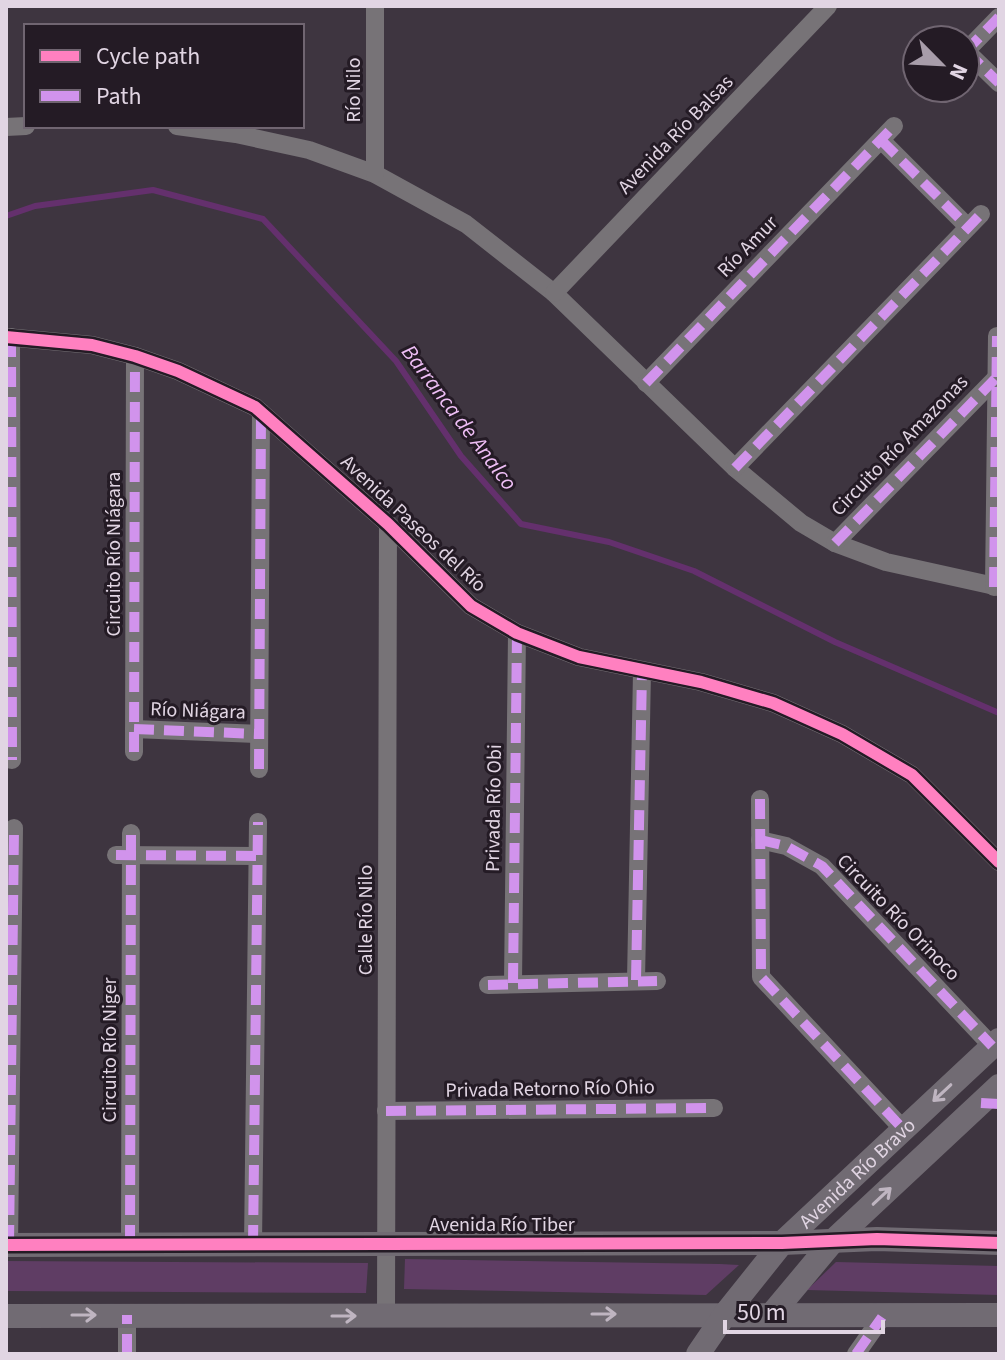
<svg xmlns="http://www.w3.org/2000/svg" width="1005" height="1360" viewBox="0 0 1005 1360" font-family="'Source Sans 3',sans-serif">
<rect width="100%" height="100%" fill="#3e3540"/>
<g fill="#5f3d64">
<polygon points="405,1259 720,1264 739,1265 706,1295 404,1289"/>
<polygon points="6,1261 368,1263 366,1293 6,1291"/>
<polygon points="836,1262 999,1266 999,1295 807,1290"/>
</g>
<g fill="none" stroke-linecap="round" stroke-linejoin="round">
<polyline stroke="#64306d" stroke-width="6" points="6,216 35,206 153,190 263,219 396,361 461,456 521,524 609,542 694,571 835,642 999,713"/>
<g stroke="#777377" stroke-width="18">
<polyline points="966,51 999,83"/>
<polyline points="965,52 999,17"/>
<polyline points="177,126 236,134 309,150 375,174 466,224 554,293 735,468 801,523 835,543 886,562 999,587"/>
<polyline points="6,127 26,126"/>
<polyline points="881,140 968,227"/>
<polyline points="375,174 375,6"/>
<polyline points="554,293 828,6"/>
<polyline points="6,337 92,345 135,356 178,371 255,407 388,524 471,606 517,633 579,657 701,682 773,703 842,734 912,775 999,862"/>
<polyline points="11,337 12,760"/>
<polyline points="646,383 894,126"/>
<polyline points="735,468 981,214"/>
<polyline points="835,543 995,379"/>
<polyline points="994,587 997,336"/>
<polyline points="134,729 259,734"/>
<polyline points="134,752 135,356"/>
<polyline points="259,769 261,412"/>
<polyline points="760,799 761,977 903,1129"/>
<polyline points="760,840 786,846 822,866 992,1046"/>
<polyline points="116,855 257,856"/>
<polyline points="636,980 642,672"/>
<polyline points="513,983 517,633"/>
<polyline points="488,985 657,981"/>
<polyline points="386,1111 714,1108"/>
<polyline points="9,1245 14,828"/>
<polyline points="130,1245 131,833"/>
<polyline points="253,1245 258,822"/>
<polyline points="386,1316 388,524"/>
<polyline points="127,1354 127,1315"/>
<polyline points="856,1354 882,1317"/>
</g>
<g stroke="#716b73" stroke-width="24">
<polyline points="6,1245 782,1243 877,1239 999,1243"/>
<polyline points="772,1314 833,1241 999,1086"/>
<polyline points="6,1316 999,1315"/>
<path id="s1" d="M698,1354L726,1313L782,1243L999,1040"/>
</g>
<g stroke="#d193ec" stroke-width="10" stroke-dasharray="20 10" stroke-linecap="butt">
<polyline points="966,51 999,83"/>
<polyline points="965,52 999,17"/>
<polyline points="881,140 968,227"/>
<polyline points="11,337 12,760"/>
<polyline points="646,383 894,126"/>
<polyline points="735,468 981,214"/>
<polyline points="835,543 995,379"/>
<polyline points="994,587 997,336"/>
<polyline points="134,729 259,734"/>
<polyline points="134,752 135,356"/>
<polyline points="259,769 261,412"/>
<polyline points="760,799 761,977 903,1129"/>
<polyline points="760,840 786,846 822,866 992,1046"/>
<polyline points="116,855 257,856"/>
<polyline points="636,980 642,672"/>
<polyline points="513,983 517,633"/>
<polyline points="488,985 657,981"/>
<polyline points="981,1103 999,1104"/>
<polyline points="386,1111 714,1108"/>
<polyline points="9,1245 14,828"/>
<polyline points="130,1245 131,833"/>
<polyline points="253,1245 258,822"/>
<polyline points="127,1354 127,1315"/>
<polyline points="856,1354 882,1317"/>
</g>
<defs>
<g id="cycleway">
<polyline points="6,337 92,345 135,356 178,371 255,407 388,524 471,606 517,633 579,657 701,682 773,703 842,734 912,775 999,862"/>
<polyline points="6,1245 782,1243 877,1239 999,1243"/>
</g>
</defs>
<use href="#cycleway" stroke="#241b25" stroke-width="17"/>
<use href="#cycleway" stroke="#ff80c0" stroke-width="12"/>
</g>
<defs><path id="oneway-shaft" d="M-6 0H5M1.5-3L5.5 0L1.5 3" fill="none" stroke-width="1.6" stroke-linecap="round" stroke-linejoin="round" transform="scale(2)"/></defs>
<g stroke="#bfb5c1">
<use href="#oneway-shaft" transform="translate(942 1093) rotate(137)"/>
<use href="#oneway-shaft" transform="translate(882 1196) rotate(-43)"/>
<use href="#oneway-shaft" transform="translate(604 1314)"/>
<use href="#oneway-shaft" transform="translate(84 1315)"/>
<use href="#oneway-shaft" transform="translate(344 1316)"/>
</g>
<g text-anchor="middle" stroke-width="6" stroke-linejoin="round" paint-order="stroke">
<g font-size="20" fill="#e1d5e3" stroke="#241b25">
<text transform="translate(353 90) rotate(-90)" y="7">Río Nilo</text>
<text transform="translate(675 134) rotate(-46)" y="7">Avenida Río Balsas</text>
<text transform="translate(747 246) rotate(-46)" y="7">Río Amur</text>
<text transform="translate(899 445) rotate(-46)" y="7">Circuito Río Amazonas</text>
<text transform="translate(414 523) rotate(43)" y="7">Avenida Paseos del Río</text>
<text transform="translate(113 554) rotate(-90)" y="7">Circuito Río Niágara</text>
<text transform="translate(198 710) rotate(2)" y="7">Río Niágara</text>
<text transform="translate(493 808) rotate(-89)" y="7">Privada Río Obi</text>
<text transform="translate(899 917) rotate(46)" y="7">Circuito Río Orinoco</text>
<text transform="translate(365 920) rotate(-90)" y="7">Calle Río Nilo</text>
<text transform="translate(109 1050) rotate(-90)" y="7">Circuito Río Niger</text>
<text transform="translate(550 1088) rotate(-1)" y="7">Privada Retorno Río Ohio</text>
<text dy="7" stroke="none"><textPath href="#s1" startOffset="242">Avenida Río Bravo</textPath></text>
<text x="502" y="1231">Avenida Río Tiber</text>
</g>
<g font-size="22" font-style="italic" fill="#eebef5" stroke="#241b25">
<text transform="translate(460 417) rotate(53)" y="8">Barranca de Analco</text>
</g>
</g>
<rect width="1005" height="1360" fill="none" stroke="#e1d5e3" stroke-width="16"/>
<rect x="24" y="24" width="280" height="104" fill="#241b25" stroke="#706571" stroke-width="2"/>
<rect x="40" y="50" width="40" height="12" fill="#ff80c0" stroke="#706571" stroke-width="2"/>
<text x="96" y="64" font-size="24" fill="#e1d5e3">Cycle path</text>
<rect x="40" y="90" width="40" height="12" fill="#d193ec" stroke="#706571" stroke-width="2"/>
<text x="96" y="104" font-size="24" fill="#e1d5e3">Path</text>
<g transform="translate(941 64) rotate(114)"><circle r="38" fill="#241b25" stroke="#706571" stroke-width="2"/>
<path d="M0-6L14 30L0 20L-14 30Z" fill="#a89daa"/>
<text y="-12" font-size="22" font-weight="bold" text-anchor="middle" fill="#e1d5e3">N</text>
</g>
<path d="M725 1320v12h158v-12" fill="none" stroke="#e1d5e3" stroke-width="4"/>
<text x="737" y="1320" font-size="24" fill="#e1d5e3" stroke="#241b25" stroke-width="6" paint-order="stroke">50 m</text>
</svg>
